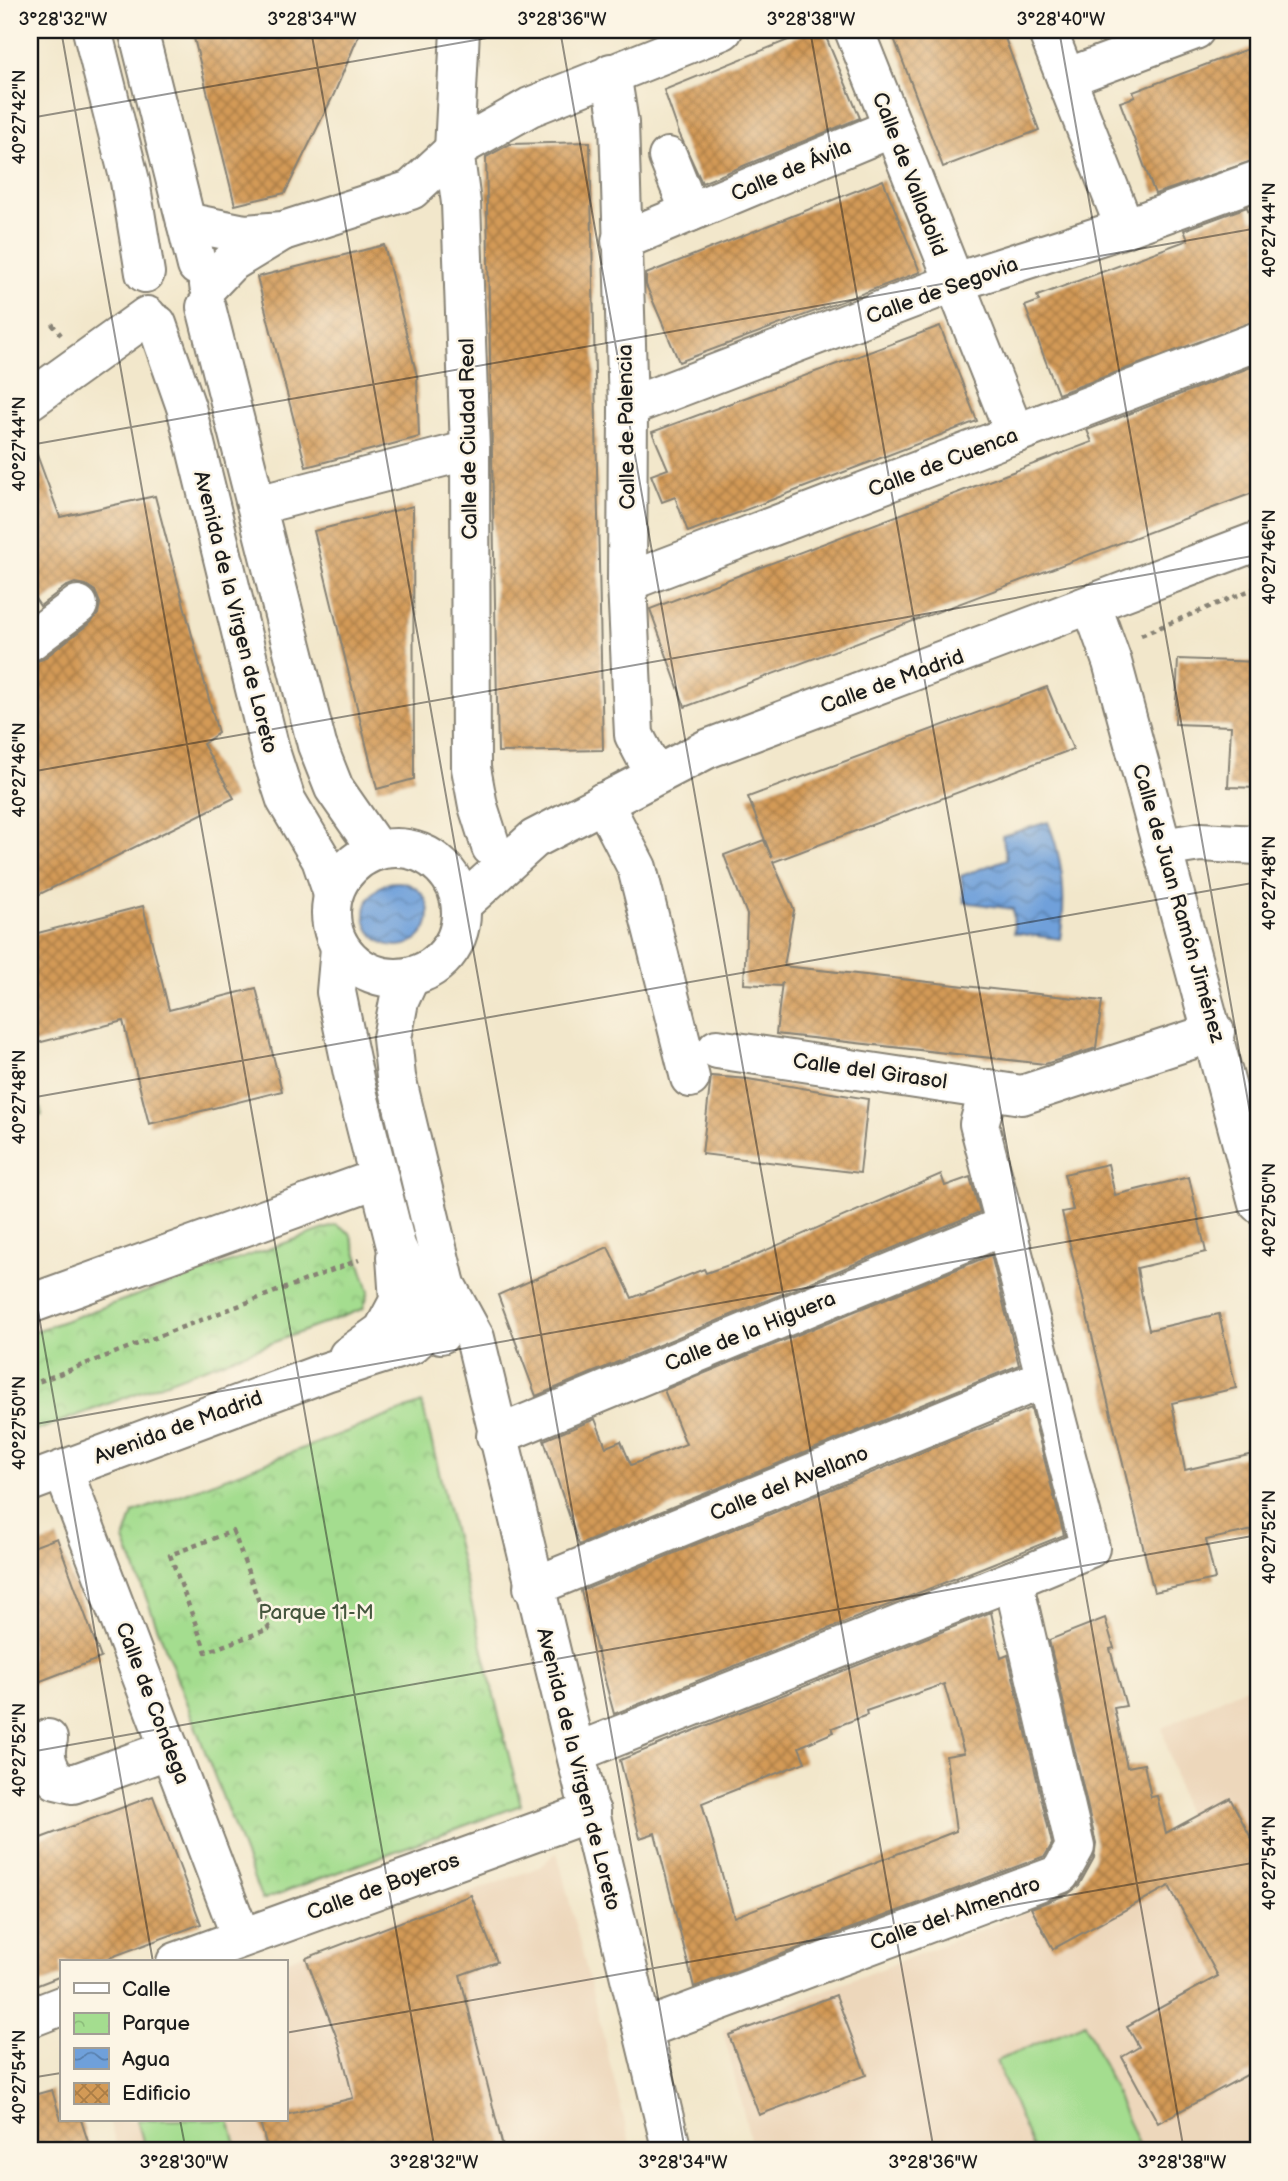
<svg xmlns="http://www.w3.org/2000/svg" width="1288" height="2181" viewBox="0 0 1288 2181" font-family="'Balsamiq Sans',sans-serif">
<defs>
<pattern id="park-crowns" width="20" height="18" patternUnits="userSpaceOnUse" patternTransform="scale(1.75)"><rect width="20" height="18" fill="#a4dd8f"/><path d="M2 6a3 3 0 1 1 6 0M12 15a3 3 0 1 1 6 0" fill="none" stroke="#8dbd7b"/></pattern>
<pattern id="water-waves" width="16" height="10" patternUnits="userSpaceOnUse" patternTransform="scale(1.75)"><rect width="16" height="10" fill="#6fa0da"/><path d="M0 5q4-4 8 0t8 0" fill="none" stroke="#5a82b0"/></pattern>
<pattern id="building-cross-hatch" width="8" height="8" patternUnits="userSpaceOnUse" patternTransform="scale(1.75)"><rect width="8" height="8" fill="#d39a56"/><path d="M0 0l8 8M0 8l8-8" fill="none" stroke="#aa7d46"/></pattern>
</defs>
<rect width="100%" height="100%" fill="#fcf5e5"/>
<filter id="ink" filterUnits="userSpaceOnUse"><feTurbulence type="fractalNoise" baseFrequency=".0143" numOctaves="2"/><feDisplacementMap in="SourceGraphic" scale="14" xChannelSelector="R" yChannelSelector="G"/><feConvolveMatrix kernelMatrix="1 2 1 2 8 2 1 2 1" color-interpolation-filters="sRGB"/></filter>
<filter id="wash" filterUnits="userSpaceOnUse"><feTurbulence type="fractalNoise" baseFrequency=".00686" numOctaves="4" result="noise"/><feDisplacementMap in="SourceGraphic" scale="28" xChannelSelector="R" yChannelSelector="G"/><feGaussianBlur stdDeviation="1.57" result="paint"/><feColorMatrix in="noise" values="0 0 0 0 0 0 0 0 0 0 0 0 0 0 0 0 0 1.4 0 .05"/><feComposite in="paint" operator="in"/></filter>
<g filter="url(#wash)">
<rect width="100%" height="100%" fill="#f2e7cb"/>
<g fill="#edd7bb">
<polygon points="1258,1681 1258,2151 753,2151 723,2030 1092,1887 1181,1831 1187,1820 1162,1728"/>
<polygon points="557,1852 632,2151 118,2151 109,2120 285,2120 285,1962 282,1962 540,1867"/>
</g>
<g fill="url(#park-crowns)" stroke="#607c56" stroke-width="2">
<polygon points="336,1225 350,1233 369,1291 363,1309 30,1433 30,1333"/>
<polygon points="422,1403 521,1805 262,1900 124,1540 133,1513"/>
</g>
<g fill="#a4dd8f" stroke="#607c56" stroke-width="2">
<polygon points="30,1061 42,1115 30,1119"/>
<polygon points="1085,2023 1141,2151 1034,2151 996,2061"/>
<polygon points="137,2120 229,2120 238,2151 146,2151"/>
</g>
<g fill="url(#water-waves)" stroke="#465e7b" stroke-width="2">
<path d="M1048,822C1064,861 1067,898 1060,939L1014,933L1013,909L964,902L961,876L1007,859L1002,836Z"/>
<circle cx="397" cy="914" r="32"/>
</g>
<g id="blocks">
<g fill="url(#building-cross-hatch)" fill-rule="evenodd">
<polygon points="192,30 232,30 234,37 261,30 361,30 334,94 285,193 235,205"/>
<polygon points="813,30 823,30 860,118 702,183 679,133 664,90"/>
<polygon points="891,30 1002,30 1039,130 943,167"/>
<polygon points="1258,45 1258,159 1155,194 1120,102 1135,97 1133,92"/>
<polygon points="590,142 603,750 498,752 486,157 510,144"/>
<polygon points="883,180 920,272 679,362 646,285 646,274"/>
<polygon points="1247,207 1252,220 1258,218 1258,320 1058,394 1025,306 1039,301 1037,296 1188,240 1184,230"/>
<polygon points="384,245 417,376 419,437 306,467 257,277"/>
<polygon points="940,326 977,421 688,532 675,497 662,502 651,475 668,469 652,432"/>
<polygon points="1251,367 1258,387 1258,491 685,707 650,609 1092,442 1087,430"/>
<polygon points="33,444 60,517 155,496 218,733 203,744 234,798 30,899 30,663 43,659 91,622 98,614 100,603 95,591 86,585 75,583 65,587 40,606 30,591 30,445"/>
<polygon points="413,506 414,779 377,789 314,531"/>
<polygon points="1178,659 1258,662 1258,788 1228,787 1231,726 1175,724"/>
<polygon points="1047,687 1073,749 773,862 794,910 784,966 1102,1001 1096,1048 1045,1064 776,1034 782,982 781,986 744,984 747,915 724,855 764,840 772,858 748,797"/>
<polygon points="143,906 169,1010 256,988 282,1091 149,1124 123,1021 30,1045 30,935"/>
<polygon points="711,1076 748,1079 868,1099 860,1173 702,1154"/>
<polygon points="1108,1164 1115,1195 1189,1177 1206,1252 1137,1268 1143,1303 1149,1330 1219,1314 1236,1388 1172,1403 1185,1470 1253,1454 1258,1477 1258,1529 1206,1540 1215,1579 1154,1592 1062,1212 1073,1210 1064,1174"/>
<polygon points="941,1174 945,1186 970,1177 980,1212 536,1396 498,1295 608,1247 632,1298 704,1269 706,1273 746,1259"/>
<polygon points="991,1255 1019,1365 579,1545 544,1440 595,1419 606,1447 621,1441 631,1465 686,1444 664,1390"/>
<polygon points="1031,1408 1064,1535 614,1714 581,1591"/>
<polygon points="57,1538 101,1658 30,1685 30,1548"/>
<path d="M991,1612L1001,1658L1008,1655L1052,1844L1045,1856L694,1987L655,1833L640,1838L620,1760ZM944,1684L964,1753L946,1756L956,1831L734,1917L702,1803L805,1762L799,1747L834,1732L832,1728L867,1715L866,1711Z"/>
<polygon points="1105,1618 1114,1648 1110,1649 1126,1706 1114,1708 1127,1767 1144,1764 1151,1797 1157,1796 1166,1833 1230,1798 1258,1851 1258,2069 1158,2123 1122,2057 1139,2047 1127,2026 1218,1976 1169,1886 1053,1949 1031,1908 1068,1894 1079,1885 1094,1858 1096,1843 1049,1640"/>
<polygon points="153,1796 201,1924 98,1962 61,1962 61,1976 30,1988 30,1842"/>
<polygon points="471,1895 497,1962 460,1975 504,2151 268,2151 260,2122 285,2120 285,2115 353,2098 340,2046 306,1958"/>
<polygon points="836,1995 866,2075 759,2115 729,2035"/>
<polygon points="52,2090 61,2120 81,2120 91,2151 30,2151 30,2096"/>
</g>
</g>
</g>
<g filter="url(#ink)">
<use href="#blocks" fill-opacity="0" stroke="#878274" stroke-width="2"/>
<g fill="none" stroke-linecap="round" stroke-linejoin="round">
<defs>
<g id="minor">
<polyline points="92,30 130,181 145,273"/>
<polyline points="138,30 197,266"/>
<polyline points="460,30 454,150 461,203 470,450 471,768 478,806 491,847"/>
<polyline points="854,30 1015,434"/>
<polyline points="1047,30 1125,228"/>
<polyline points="611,73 619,123 628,407 627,582 634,735 655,775"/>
<polyline points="1066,78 1195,30"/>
<polyline points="668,157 690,212"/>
<polyline points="186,222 245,234 283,231 411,190 454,150 530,107 723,30"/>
<polyline points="621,241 892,128"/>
<polyline points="209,285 230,263 281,232"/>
<polyline points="206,307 317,745 334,788 377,850"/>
<polyline points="157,324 186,407 271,754 286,800 321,859 333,894"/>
<polyline points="30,400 147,316"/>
<polyline points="628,407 953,283 1125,228 1258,180"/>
<polyline points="258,505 470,450"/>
<polyline points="627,582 1258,341"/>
<polyline points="1092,606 1112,662 1258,1203"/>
<polyline points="30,641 78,605"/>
<polyline points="603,802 637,868 690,1078"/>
<polyline points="1162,848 1200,842 1258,845"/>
<circle cx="396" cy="913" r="65"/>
<polyline points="461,905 534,839 707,749 1258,541"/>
<polyline points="340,948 336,992 355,1083 396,1246 433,1325 441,1334"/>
<polyline points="410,977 399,1001 392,1038 396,1077 446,1285 475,1338 672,2151"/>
<polyline points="717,1049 1022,1095 1215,1032"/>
<polyline points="989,1089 979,1124 1090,1548 1013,1580"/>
<polyline points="30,1304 379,1178"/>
<polyline points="348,1356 383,1331 399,1301 396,1257"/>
<polyline points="496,1436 1004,1226"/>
<polyline points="63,1470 241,1937"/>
<polyline points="30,1482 326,1372 411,1345 433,1325 446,1285"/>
<polyline points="533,1587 1045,1378"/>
<path d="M48,1739C43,1756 47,1765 56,1780L73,1784L170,1749"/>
<polyline points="577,1752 1013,1580 1075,1847 1060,1874 644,2029"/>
<polyline points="176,1962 591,1812"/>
<polyline points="30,2018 61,2006"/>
</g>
</defs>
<use href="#minor" stroke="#878274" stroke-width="42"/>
<g stroke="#878274" stroke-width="4.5" stroke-dasharray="5 5" stroke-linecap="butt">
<polyline points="52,324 61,335"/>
<polyline points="1141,635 1258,587"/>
<polyline points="30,1385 359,1260"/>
<polygon points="233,1531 269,1629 206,1652 170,1555"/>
</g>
<use href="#minor" stroke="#fff" stroke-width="38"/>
</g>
</g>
<path fill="none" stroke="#1c1c1c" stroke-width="2" stroke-opacity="0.45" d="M61,30L435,2151M311,30L685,2151M560,30L934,2151M810,30L1184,2151M1059,30L1258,1158M30,118L533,30M30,445L1258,228M30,772L1258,555M30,1098L1258,882M30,1265L153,1962M30,1425L1258,1208M30,1752L1258,1535M285,2033L1258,1862M30,2078L61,2073M180,2120L186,2151"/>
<g text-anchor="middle" stroke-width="5" stroke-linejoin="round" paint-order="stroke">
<g font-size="21" fill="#1c1c1c" stroke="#fcf5e5">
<text transform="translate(791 170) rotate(-23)" y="7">Calle de Ávila</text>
<text transform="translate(910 174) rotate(69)" y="7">Calle de Valladolid</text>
<text transform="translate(942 290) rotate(-20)" y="7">Calle de Segovia</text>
<text transform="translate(626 427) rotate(-91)" y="7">Calle de Palencia</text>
<text transform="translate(468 439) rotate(-91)" y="7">Calle de Ciudad Real</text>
<text transform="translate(943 462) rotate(-21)" y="7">Calle de Cuenca</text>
<text transform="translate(236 612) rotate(76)" y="7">Avenida de la Virgen de Loreto</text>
<text transform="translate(892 681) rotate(-20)" y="7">Calle de Madrid</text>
<text transform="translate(1179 903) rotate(74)" y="7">Calle de Juan Ramón Jiménez</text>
<text transform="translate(870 1071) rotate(8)" y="7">Calle del Girasol</text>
<text transform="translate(750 1331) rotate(-22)" y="7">Calle de la Higuera</text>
<text transform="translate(178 1427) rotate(-20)" y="7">Avenida de Madrid</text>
<text transform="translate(789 1483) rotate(-22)" y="7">Calle del Avellano</text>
<text transform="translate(153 1703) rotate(69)" y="7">Calle de Condega</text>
<text transform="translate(579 1769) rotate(76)" y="7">Avenida de la Virgen de Loreto</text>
<text transform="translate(383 1886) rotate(-20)" y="7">Calle de Boyeros</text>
<text transform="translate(955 1913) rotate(-20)" y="7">Calle del Almendro</text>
</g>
<g font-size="21" fill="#45563e" stroke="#fcf5e5">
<text x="316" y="1619">Parque 11-M</text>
</g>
</g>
<rect width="1288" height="2181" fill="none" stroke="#fcf5e5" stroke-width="77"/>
<rect x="60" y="1960" width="228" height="161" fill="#fcf5e5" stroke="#a29e95" stroke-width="2"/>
<rect x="74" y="1983" width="35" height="10" fill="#ffffff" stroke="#a29e95" stroke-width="2"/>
<text x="122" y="1996" font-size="21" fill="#1c1c1c">Calle</text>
<rect x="74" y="2013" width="35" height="21" fill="url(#park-crowns)" stroke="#a29e95" stroke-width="2"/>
<text x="122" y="2030" font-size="21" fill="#1c1c1c">Parque</text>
<rect x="74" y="2048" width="35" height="21" fill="url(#water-waves)" stroke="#a29e95" stroke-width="2"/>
<text x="122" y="2066" font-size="21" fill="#1c1c1c">Agua</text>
<rect x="74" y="2083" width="35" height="21" fill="url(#building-cross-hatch)" stroke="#a29e95" stroke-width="2"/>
<text x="122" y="2100" font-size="21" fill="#1c1c1c">Edificio</text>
<rect x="38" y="38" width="1212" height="2104" fill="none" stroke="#1c1c1c" stroke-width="2.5"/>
<g font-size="18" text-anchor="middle" fill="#1c1c1c">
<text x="63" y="25">3°28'32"W</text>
<text x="312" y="25">3°28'34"W</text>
<text x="562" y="25">3°28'36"W</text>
<text x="811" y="25">3°28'38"W</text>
<text x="1061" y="25">3°28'40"W</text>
<text transform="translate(19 117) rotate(-90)" y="6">40°27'42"N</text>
<text transform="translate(1269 230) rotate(-90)" y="6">40°27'44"N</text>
<text transform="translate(19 444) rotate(-90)" y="6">40°27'44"N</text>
<text transform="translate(1269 557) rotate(-90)" y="6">40°27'46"N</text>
<text transform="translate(19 770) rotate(-90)" y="6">40°27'46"N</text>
<text transform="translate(1269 883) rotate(-90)" y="6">40°27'48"N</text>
<text transform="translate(19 1097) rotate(-90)" y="6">40°27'48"N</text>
<text transform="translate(1269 1210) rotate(-90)" y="6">40°27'50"N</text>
<text transform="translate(19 1423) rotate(-90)" y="6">40°27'50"N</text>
<text transform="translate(1269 1537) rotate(-90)" y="6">40°27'52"N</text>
<text transform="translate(19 1750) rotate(-90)" y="6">40°27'52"N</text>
<text transform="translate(1269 1863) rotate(-90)" y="6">40°27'54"N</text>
<text transform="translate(19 2077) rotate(-90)" y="6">40°27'54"N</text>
<text x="184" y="2168">3°28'30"W</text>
<text x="434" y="2168">3°28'32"W</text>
<text x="683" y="2168">3°28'34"W</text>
<text x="933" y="2168">3°28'36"W</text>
<text x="1182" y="2168">3°28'38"W</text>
</g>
</svg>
